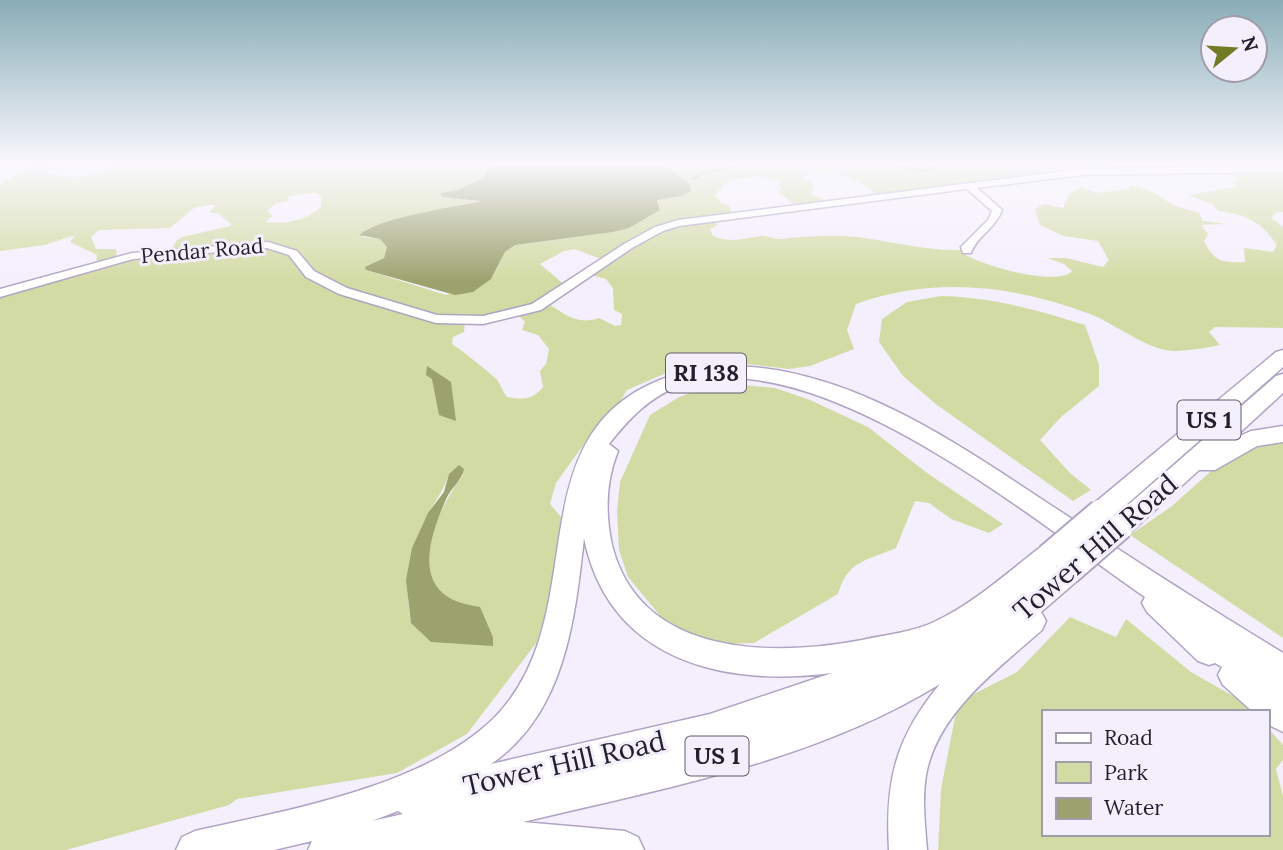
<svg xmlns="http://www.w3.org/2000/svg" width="1283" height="850" viewBox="0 0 1283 850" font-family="Lora,serif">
<rect width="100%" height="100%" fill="#f4effd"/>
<g fill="#d3dba4" fill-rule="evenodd">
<path d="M47,163L50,164L44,172C63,178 98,182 111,163L318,166L503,163L488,167L484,178L466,187L440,194L442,197L481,200L392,221L362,237L380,239L387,247L384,258L366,267V270L446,295L493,276L505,252L515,245L613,232L628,228L660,210L656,200L682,196L665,164L636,163H1084L1092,172L879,197C858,178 829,165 802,176L814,186L811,194L831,203L798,207L778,192L781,189L777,181L760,176L729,180L715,195L721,203L729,205L733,216L713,220L718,225L710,229L713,236C729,243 744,239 759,236C767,235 773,239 780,239C802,237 823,235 845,236C883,238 932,254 967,249L966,255C984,266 1058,287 1072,271L1064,264L1048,258H1066L1103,267L1109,260L1098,241L1064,236L1040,225L1035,209L1044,204L1063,208L1070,193L1082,187C1102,199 1113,187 1129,190V186C1148,186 1155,194 1170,203C1178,208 1191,210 1199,213L1203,221L1226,224L1201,225L1208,234L1204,241C1214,261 1221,263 1245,262L1244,248L1273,252L1277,245C1261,222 1247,214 1218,211L1212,204L1188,195L1236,187L1232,182L1237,180L1220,170L1225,169L1215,163H1275L1283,168V212L1275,213L1271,218L1283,227V328L1215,327L1209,332L1220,345C1207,348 1192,350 1178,351C1151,353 1116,324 1090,314C1013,285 934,276 856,304L847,330L854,349L810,366L789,369L720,361L664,374L627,390L609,419L584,444L556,483L550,504L566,523L559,567L537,642L467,734L397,773L237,799L229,805L66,850H0V293L96,264L97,255L70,242L75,235L45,245L0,251V184L29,167ZM317,193L321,197V207C304,222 285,224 265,222L273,216L267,211L277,203L289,201L288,196ZM208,205H217L209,212L219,214L231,224L230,226L182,237L176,241L171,251L117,258L116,249H96L91,237L99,230L170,228L194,208ZM574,249L607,261L587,274L606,279L613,288L614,310L622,314L621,325L615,326L599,318C576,326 565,313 546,303L567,287L540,264L564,251ZM517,314L525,322L522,330L538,335L549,349L546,364L540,371L543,387C532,401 523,399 507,397C502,391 500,381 494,377C481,366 467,354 452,344L453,337L464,332L465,321ZM449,474L463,475C441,504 406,571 448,598C457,603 470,605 480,608L411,623C404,579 407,553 429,513C436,499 444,490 449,474Z"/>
<path d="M941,296C990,297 1038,310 1085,325L1099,365V386L1061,417L1040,440L1070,473L1091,490L1073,501L937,405L903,376L879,342L882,319L907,302Z"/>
<path d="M720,383L775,388L810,400L868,427L927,473L1003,524L989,533L951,519L929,503L915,501L896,548C866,561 848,560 838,594L754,643L726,644L672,630L628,577L619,550L617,511L620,482L650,415L679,397Z"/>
<polygon points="1283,439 1283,638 1130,535 1172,506 1228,456"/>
<polygon points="1070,617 1116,637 1126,619 1191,672 1247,704 1253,712 1043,712 1043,834 1267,834 1267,727 1283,745 1283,760 1276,769 1283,796 1283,850 938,850 941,789 958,702 1017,672"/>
</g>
<g fill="#9ba26d">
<path d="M505,163L665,164L690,185L691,191L682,196L657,200L660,210L629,228L613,232L515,245L505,252L491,279L473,292L455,295L366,270L365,267L384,258L387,247L380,239L359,235C381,217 450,208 481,201L442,197L440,193L457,190L483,178L488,167Z"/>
<polygon points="427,366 451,382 456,421 439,415 432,379 426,375"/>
<path d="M459,465L464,469C462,480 452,487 447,497C434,527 414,575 448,597C457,603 470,605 480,607L493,637V646L431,642L411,623L406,580L412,548L428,513L444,492L449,474Z"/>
</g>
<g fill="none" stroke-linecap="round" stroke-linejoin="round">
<g stroke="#9ba26d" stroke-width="2.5">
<polyline points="877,163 923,171 950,163"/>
<polyline points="693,179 705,172 758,163"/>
</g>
<defs>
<path id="minor" d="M1283,166V172L1082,175L977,188L1002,210C996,228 976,237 971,253H963L961,247L988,220L992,211L967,189L679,226L663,231L632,248L541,310L483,324L436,323L339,294L306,277L289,255L267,248L133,259L0,297V289L132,253L268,242L297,251L314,271L347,288L437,315L483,316L532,304L624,244L655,227L678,220L1082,169Z"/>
<g id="highway">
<polygon points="1283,350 1283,367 1110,519 1101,522 1092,519 1088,512 1092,505 1276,352"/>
<path d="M712,366C847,360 964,449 1072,519C1142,565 1212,610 1283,653V732L1267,724V712H1253L1223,685L1218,675L1222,667L1215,663L1209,665L1198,661L1147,612L1142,603L1145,597C1037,523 813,335 677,387C648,398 628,420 609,444L618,451C606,481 605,513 612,545C640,657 772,657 862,640C885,635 913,632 934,622C971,605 1006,574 1038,549L1048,546L1058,549L1062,557L1058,564L1068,560L1078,564L1082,572L1078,580L1041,612L1046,621L1042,630C998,669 937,713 926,775C922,800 925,825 927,850H889C885,782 895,738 940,684C815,761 664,788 523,822L625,831L638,837L644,850H308L312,841L274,850H176L182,837L195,831C288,810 425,787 495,717C605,604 495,402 712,366ZM584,538C609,661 724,687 832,673L710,714L491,764C565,714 575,619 584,538ZM398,811L403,814L372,821Z"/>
<polygon points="1283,374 1283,393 1233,439 1251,431 1283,426 1283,442 1257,446 1215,470 1199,470 1130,533 1121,536 1112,533 1108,526 1112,519 1276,376"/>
</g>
</defs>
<use href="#minor" stroke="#b0a4c3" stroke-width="3"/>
<use href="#highway" stroke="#b0a4c3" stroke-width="3"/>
<use href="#minor" fill="#fff" fill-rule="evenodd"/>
<use href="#highway" fill="#fff" fill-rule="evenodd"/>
<defs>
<g id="highway-bridge">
<polyline points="1048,557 1101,512"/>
<polyline points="1068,572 1121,526"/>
</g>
</defs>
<use href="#highway-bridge" stroke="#b0a4c3" stroke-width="29" stroke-linecap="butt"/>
<use href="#highway-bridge" stroke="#fff" stroke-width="25"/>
</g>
<linearGradient id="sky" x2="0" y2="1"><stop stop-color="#89adb7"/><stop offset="0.58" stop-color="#faf8fe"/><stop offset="1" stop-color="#faf8fe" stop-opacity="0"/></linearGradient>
<rect width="1283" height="282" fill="url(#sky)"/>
<g text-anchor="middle" stroke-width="6" stroke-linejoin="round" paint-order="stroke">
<g font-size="21" fill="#231f2b" stroke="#f4effd">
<text transform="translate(202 251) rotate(-5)" y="7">Pendar Road</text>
</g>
<g fill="#f4effd" stroke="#625d6a" stroke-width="2">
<rect x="666" y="353.5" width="80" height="39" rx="5"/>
<rect x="1177.5" y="400.5" width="63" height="39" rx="5"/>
<rect x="685.5" y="736.5" width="63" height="39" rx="5"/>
</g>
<g font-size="23" font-weight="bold" fill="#231f2b">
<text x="706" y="381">RI 138</text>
<text x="1209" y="428">US 1</text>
<text x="717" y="764">US 1</text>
</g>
<g font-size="28" fill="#231f2b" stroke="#f4effd">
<text transform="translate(1095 547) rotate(-41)" y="10">Tower Hill Road</text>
<text transform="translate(564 763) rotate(-13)" y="10">Tower Hill Road</text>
</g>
</g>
<rect x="1042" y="710" width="228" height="126" fill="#f4effd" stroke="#a09ca9" stroke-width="2"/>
<rect x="1056" y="733" width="35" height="10" fill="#ffffff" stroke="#a09ca9" stroke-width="2"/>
<text x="1104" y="745" font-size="21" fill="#231f2b">Road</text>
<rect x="1056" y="762" width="35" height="21" fill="#d3dba4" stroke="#a09ca9" stroke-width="2"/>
<text x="1104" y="780" font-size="21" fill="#231f2b">Park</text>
<rect x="1056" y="798" width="35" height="21" fill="#9ba26d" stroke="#a09ca9" stroke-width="2"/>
<text x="1104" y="815" font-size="21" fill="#231f2b">Water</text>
<g transform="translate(1234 49) rotate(72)"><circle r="33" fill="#f4effd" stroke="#a09ca9" stroke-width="2"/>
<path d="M0-5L12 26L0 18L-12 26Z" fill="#717a24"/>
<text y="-10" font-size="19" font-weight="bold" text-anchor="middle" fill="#231f2b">N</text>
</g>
</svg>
